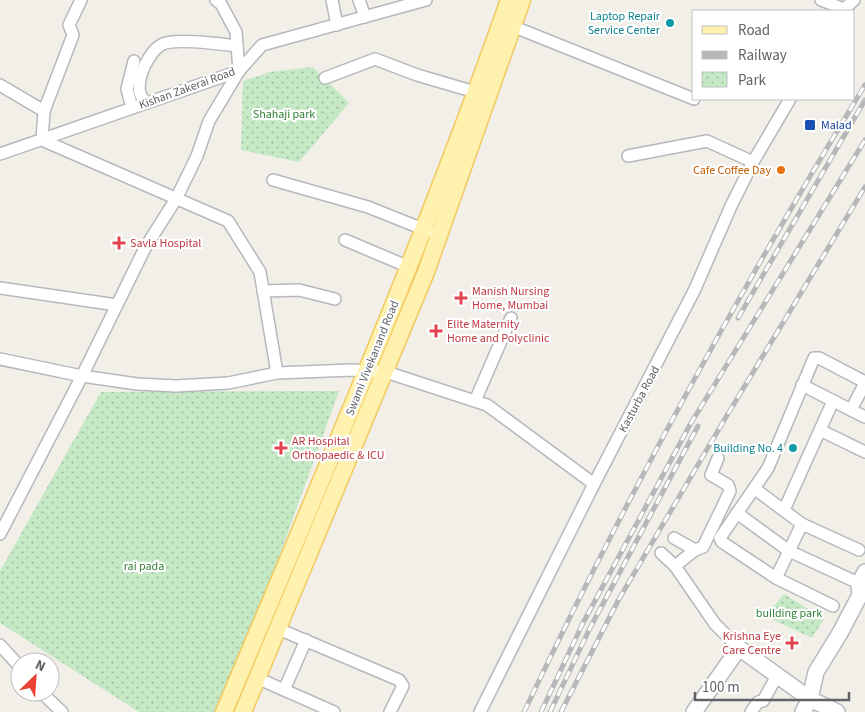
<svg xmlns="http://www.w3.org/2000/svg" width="865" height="712" viewBox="0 0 865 712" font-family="'Source Sans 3',sans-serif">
<defs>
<pattern id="park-dots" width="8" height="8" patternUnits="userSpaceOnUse" patternTransform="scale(1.25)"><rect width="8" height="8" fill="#c5e8c5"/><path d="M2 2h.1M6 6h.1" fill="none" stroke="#a3c0a4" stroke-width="1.8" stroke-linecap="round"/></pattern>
</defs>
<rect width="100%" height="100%" fill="#f1efe8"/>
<g fill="url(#park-dots)">
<polygon points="313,67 349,103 299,162 241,150 243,81 270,72"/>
<polygon points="339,391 223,712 139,712 0,623 0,571 101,392"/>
<polygon points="784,594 824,619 812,638 765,616"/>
</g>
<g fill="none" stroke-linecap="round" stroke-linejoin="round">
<defs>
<g id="street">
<polyline points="332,0 337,25"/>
<polyline points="359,0 365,17"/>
<polyline points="821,0 844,9"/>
<polyline points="842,11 854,0"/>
<polyline points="507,24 694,99"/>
<polyline points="325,78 375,59 417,75 482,94"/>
<polyline points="0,85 44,111 42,140"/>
<path d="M146,103C138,94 138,87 141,75C144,65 153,48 163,44C176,38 221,44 237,46"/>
<polyline points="132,108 127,89 134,61"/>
<polyline points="44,111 73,35 69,25 81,0"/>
<polyline points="42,140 228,221 260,272 277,373"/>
<polyline points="0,154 239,71 262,45 426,0"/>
<polyline points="628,156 707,141 753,162"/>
<polyline points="273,180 368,207 428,231"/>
<polyline points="345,240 409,267"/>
<polyline points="0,288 117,305"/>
<polyline points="263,291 299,290 335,299"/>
<polyline points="0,359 82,376 137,384 176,386 228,383 277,373 351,370 386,372 487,405 594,484 695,289 731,206 753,162 790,99"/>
<polyline points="802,385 865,417"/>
<polyline points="475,401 511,318"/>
<polyline points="851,410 865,383"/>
<polyline points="820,430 865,452"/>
<polyline points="755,489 802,524 859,550"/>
<polyline points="784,510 833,401"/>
<polyline points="737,513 789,551 865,586"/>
<polyline points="0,534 82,376 145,248 176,199 197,156 209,121 239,71 236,32 221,4 216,0"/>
<polyline points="674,538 695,550 703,547 730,491 728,485 711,475 718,458"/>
<polyline points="695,550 675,566 715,624 739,648"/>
<polyline points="661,553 675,566"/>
<polyline points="776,578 802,524"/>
<polyline points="833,606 776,578 722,542 720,538 768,468 814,358 819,358 865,382"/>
<polyline points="276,628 399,680 403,686 390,712"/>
<polyline points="0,645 20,667"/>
<polyline points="257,678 334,712"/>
<polyline points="284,690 306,640"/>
<polyline points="41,692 62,712"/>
<polyline points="480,712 594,484"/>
<polyline points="751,712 758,702 763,701 778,674"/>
</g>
<g id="secondary">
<polyline points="694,712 739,648 810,699 837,712"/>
<polyline points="803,712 810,699 816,672 840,633 860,595 859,584 865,572"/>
</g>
<g id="primary">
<path d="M224,712C323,476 424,242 509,0"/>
<polyline points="243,712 426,272 522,0"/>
</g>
</defs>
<use href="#street" stroke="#b5b8bc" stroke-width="14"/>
<use href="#secondary" stroke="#b6babf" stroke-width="18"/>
<use href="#primary" stroke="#f2c960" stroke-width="19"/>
<use href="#street" stroke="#fff" stroke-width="11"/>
<use href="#secondary" stroke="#fff" stroke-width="15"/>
<use href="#primary" stroke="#fff2af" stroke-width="16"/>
<defs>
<g id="rail">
<polyline points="738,318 865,100"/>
<path d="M524,712C626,497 741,288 865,85"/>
<polyline points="541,712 583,623 691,423 865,140"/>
<polyline points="550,712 590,628 698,426"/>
<polyline points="561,712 619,599 726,417 865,187"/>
</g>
</defs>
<use href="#rail" stroke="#b6b7b8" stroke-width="5"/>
<use href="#rail" stroke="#fff" stroke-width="3" stroke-dasharray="9" stroke-linecap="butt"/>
</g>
<g fill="#0f9aa8" stroke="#fff" stroke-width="2">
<circle cx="670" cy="23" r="5"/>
<circle cx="793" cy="448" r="5"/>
</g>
<rect fill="#1a4fb4" stroke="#fff" stroke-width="2" x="804" y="119" width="12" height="12" rx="2.5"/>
<circle fill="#e8710a" stroke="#fff" stroke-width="2" cx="781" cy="170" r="5"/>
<g fill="#e0444e" stroke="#fff" stroke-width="2">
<path d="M116.5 235.5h5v5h5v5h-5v5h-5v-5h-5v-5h5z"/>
<path d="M458.5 290.5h5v5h5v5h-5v5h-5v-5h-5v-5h5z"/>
<path d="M433.5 323.5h5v5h5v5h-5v5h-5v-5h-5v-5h5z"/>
<path d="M278.5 440.5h5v5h5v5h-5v5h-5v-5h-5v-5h5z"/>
<path d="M789.5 635.5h5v5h5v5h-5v5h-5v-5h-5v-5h5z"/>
</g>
<g text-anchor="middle" stroke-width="4.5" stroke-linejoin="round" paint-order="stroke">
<g font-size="12" fill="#0d838f" stroke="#fff" text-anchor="end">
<text x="660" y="20">Laptop Repair<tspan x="660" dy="14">Service Center</tspan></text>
<text x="783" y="452">Building No. 4</text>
</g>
<g font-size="12" fill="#5f6368" stroke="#fff">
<text transform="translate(187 88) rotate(-20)" y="4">Kishan Zakerai Road</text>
<text transform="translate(372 358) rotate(-68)" y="4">Swami Vivekanand Road</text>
<text transform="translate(639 399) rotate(-62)" y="4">Kasturba Road</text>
</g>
<g font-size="12" fill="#348238" stroke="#fff">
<text x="284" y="118">Shahaji park</text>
<text x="144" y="570">rai pada</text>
<text x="789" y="617">building park</text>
</g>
<g font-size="12" fill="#164399" stroke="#fff" text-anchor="start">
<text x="821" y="129">Malad</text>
</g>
<g font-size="12" fill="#c56008" stroke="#fff" text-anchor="end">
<text x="771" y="174">Cafe Coffee Day</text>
</g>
<g font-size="12" fill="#be3a42" stroke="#fff" text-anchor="start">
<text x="130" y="247">Savla Hospital</text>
<text x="472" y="295">Manish Nursing<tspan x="472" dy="14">Home, Mumbai</tspan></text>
<text x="447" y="328">Elite Maternity<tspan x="447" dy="14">Home and Polyclinic</tspan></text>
<text x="292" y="445">AR Hospital<tspan x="292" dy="14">Orthopaedic &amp; ICU</tspan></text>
<text x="781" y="640" text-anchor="end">Krishna Eye<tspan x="781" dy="14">Care Centre</tspan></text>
</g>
</g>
<rect x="692" y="10" width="162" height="90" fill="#ffffff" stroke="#bfc1c3"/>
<rect x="702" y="26" width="25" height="8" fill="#fff2af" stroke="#bfc1c3"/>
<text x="738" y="35" font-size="15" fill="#5f6368">Road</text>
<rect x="702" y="51" width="25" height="8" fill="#b6b7b8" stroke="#bfc1c3"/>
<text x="738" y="60" font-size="15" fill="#5f6368">Railway</text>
<rect x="702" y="72" width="25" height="15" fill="url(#park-dots)" stroke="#bfc1c3"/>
<text x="738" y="85" font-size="15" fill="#5f6368">Park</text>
<g transform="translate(35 677) rotate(25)"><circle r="24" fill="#ffffff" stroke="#bfc1c3"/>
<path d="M0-4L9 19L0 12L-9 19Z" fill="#ea4335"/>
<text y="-8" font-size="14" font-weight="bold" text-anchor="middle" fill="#5f6368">N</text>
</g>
<path d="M695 692v8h154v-8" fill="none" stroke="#5f6368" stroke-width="2.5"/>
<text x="702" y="692" font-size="15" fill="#5f6368" stroke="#ffffff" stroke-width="4" paint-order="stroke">100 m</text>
</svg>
